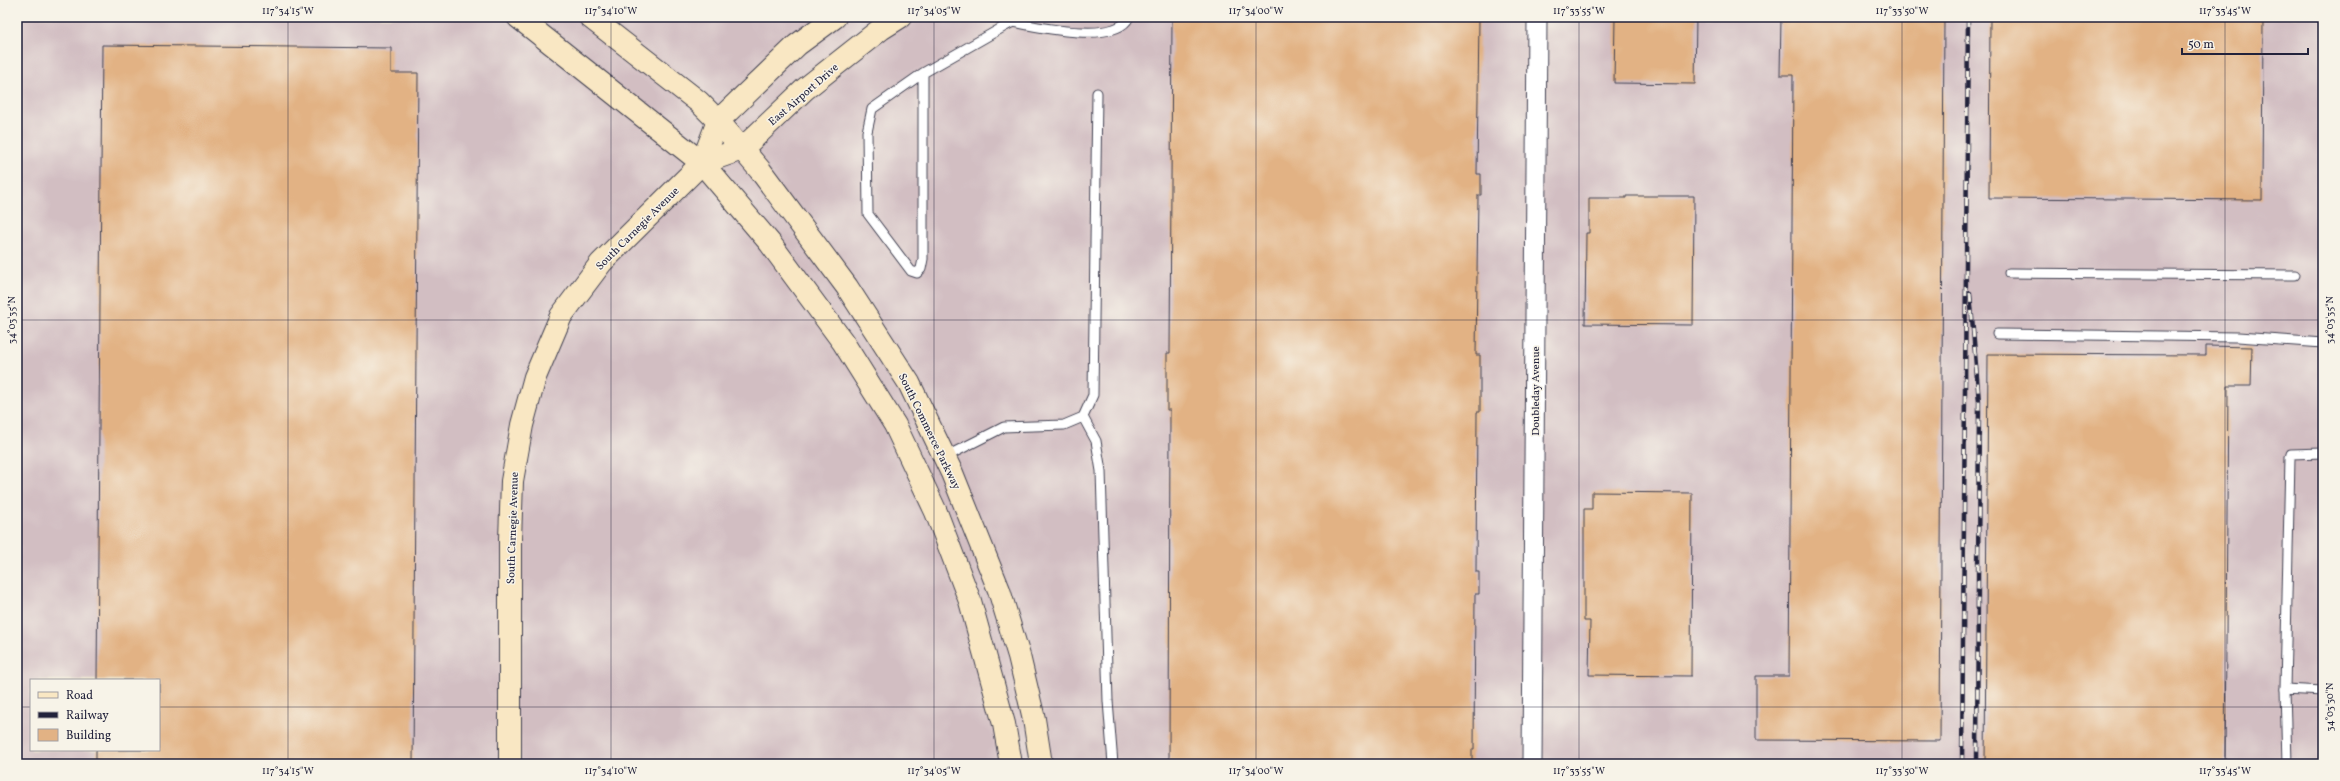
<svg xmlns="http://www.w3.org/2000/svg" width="2340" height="781" viewBox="0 0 2340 781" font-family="Vollkorn,serif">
<rect width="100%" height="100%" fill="#f7f3e8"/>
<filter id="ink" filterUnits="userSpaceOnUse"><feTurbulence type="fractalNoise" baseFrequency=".025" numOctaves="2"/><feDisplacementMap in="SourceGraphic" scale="8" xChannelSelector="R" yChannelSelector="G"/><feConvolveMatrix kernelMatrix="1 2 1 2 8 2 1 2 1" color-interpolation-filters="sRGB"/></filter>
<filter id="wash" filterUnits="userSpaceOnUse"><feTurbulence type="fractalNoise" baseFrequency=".012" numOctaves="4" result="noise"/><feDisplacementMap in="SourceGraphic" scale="16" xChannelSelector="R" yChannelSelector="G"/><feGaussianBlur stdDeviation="0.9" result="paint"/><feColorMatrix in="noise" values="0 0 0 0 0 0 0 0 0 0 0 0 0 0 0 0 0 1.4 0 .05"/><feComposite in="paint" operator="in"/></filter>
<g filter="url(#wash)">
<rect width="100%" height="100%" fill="#eee7cd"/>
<path fill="#d2bec2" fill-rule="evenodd" d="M17,17H2323V764H17ZM31,680H159V750H31Z"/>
<g id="blocks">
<g fill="#e2b284">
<polygon points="1172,17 1479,19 1477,174 1481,174 1481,195 1478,195 1476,355 1480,355 1480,412 1477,412 1476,572 1479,572 1479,594 1475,594 1474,749 1472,749 1472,764 1169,764 1170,410 1167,410 1167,353 1170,353"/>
<polygon points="1615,17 1696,17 1695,84 1614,83"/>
<polygon points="1781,17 1944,17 1940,741 1756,740 1756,676 1789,676 1793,75 1780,75"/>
<polygon points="1990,17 2263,17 2262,200 1989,198"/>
<polygon points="102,45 391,48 391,73 418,73 413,764 96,764 96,750 159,750 159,680 97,680"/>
<polygon points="1626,196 1694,196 1693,325 1585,324 1586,233 1589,233 1589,198 1626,198"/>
<polygon points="2206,346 2252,347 2251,386 2228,386 2225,764 1985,764 1988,354 2206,355"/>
<polygon points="1592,492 1692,493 1691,676 1589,675 1590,621 1584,621 1584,509 1592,509"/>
</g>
</g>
</g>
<g filter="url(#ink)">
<use href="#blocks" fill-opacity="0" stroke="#414051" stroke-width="1"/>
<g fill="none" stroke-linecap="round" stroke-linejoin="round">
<defs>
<g id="lane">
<polyline points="1003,17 1007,25 1024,17"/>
<path d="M1013,22C1037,27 1116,45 1129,17"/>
<polyline points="923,73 923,259 921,269 917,273 911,271 868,214 867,132 872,109 923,73 1007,25"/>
<polyline points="2009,273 2295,275"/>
<polyline points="1997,334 2238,337 2323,343"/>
<polyline points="1083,417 1096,441 1101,471 1108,701 1113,764"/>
<polyline points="945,457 1004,427 1064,425 1083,417 1093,395 1097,93"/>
<polyline points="2285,689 2290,458 2291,454 2323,453"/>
<polyline points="2287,764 2285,689 2323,691"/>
</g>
<polyline id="street" points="1532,764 1537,17"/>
<g id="secondary">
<polyline points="518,17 702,163 770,243 843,342 895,425 936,512 970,601 1004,724 1011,764"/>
<polyline points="590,17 699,102 718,121 760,170 847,287 909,383 952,473 999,590 1019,656 1034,719 1041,764"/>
<polyline points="702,163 742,149 805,89 881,29 900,17"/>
<polyline points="510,764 510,540 512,481 522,425 535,377 561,316 601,263 702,163 718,121 797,45 835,17"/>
</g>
</defs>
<use href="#lane" stroke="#414051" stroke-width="11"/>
<use href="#street" stroke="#414051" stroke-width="21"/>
<use href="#secondary" stroke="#414051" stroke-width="24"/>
<use href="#lane" stroke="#fff" stroke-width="9"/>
<use href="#street" stroke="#fff" stroke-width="19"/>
<use href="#secondary" stroke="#f9e7c3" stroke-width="22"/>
<defs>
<g id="rail">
<polyline points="1970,293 1979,402 1977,764"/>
<polyline points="1962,764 1968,17"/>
</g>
</defs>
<use href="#rail" stroke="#22223b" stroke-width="4.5"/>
<use href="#rail" stroke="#f7f3e8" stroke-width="3" stroke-dasharray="9" stroke-linecap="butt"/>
</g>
</g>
<path fill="none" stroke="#22223b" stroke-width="1" stroke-opacity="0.45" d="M288,17V764M611,17V764M934,17V764M1256,17V764M1579,17V764M1902,17V764M2225,17V764M17,320H2323M17,707H31M159,707H2323"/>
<g text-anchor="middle" stroke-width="3" stroke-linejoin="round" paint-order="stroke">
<g font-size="11" fill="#22223b" stroke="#f7f3e8">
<text transform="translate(803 94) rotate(-41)" y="4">East Airport Drive</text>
<text transform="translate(637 228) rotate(-45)" y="4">South Carnegie Avenue</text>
<text transform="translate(1535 391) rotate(-90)" y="4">Doubleday Avenue</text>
<text transform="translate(930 431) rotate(64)" y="4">South Commerce Parkway</text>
<text transform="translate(512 528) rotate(-88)" y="4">South Carnegie Avenue</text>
</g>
</g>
<rect width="2340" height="781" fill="none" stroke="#f7f3e8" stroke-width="44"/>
<rect x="30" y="679" width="130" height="72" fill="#f7f3e8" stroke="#a29fa3"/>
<rect x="38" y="692" width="20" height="6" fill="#f9e7c3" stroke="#a29fa3"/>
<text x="66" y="699" font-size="12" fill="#22223b">Road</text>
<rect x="38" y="712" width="20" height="6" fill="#22223b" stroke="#a29fa3"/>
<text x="66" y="719" font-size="12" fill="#22223b">Railway</text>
<rect x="38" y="729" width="20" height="12" fill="#e2b284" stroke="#a29fa3"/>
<text x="66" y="739" font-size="12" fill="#22223b">Building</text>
<path d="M2182 48v6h126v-6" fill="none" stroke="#22223b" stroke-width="2"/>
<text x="2188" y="48" font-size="12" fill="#22223b" stroke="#f7f3e8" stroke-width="3" paint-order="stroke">50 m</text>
<rect x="22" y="22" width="2296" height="737" fill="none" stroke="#22223b" stroke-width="1.5"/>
<g font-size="10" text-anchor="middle" fill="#22223b">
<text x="288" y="14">117°34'15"W</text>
<text x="611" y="14">117°34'10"W</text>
<text x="934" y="14">117°34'05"W</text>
<text x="1256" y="14">117°34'00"W</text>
<text x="1579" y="14">117°33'55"W</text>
<text x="1902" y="14">117°33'50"W</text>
<text x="2225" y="14">117°33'45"W</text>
<text transform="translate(11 320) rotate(-90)" y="4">34°03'35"N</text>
<text transform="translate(2329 320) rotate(-90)" y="4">34°03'35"N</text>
<text transform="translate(2329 707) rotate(-90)" y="4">34°03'30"N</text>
<text x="288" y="774">117°34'15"W</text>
<text x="611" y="774">117°34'10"W</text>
<text x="934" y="774">117°34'05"W</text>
<text x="1256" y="774">117°34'00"W</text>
<text x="1579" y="774">117°33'55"W</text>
<text x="1902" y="774">117°33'50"W</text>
<text x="2225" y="774">117°33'45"W</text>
</g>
</svg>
